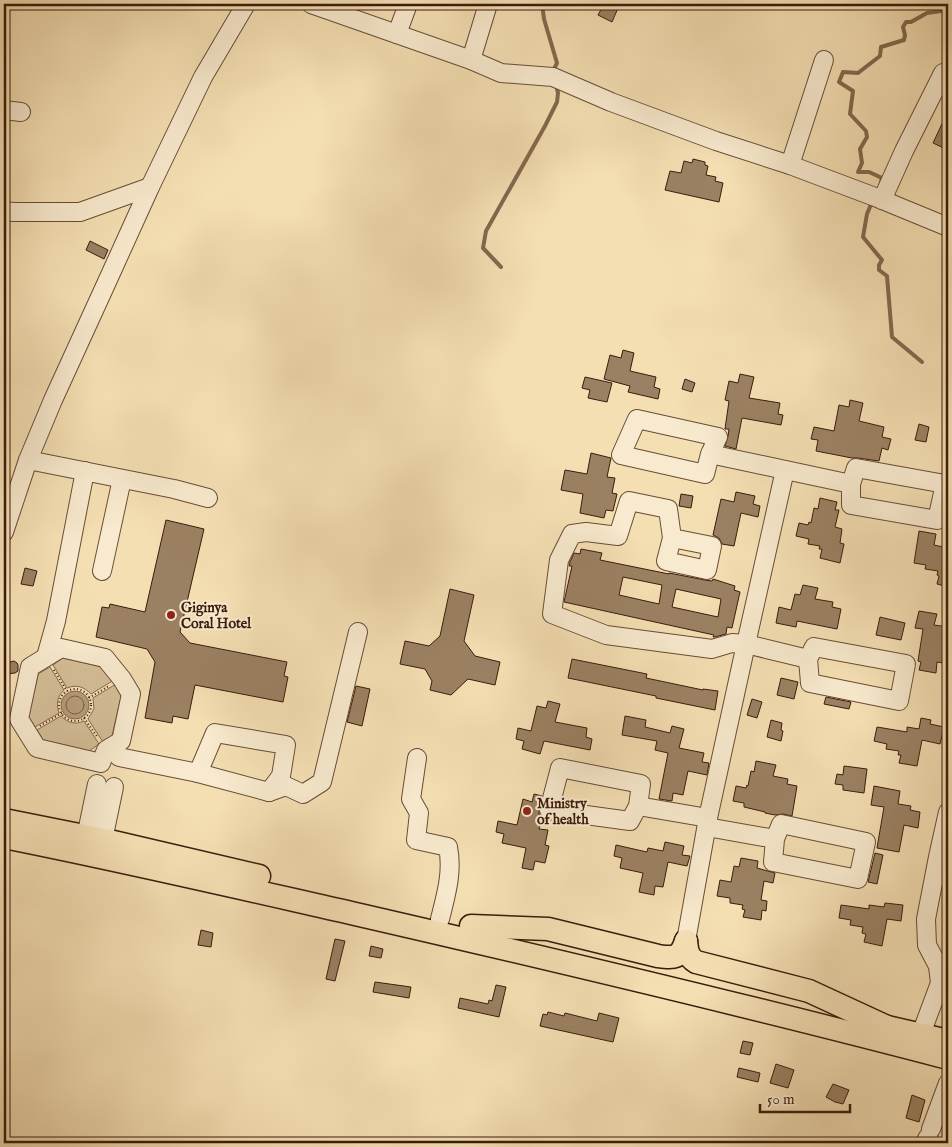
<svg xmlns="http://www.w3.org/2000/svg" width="952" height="1147" viewBox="0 0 952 1147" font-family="'IM FELL English',serif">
<rect width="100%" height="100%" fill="#f4dfb3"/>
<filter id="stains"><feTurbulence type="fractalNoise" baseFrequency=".004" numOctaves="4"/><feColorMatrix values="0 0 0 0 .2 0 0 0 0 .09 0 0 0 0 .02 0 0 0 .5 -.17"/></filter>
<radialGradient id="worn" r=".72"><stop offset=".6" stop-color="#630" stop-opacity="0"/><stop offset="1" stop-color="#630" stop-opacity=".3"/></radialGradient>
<g fill="#d4be97" stroke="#876c52">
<path d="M63,658L107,668L114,680L91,694C84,687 77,684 67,688L53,665Z"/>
<path d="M50,667L64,690C57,697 56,703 59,713L35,727L28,717L38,674Z"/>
<polygon points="116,684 122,693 112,736 103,742 88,719 94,709 93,698"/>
<path d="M61,716C68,723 75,725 84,721L99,744L89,751L43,740L37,730Z"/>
</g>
<circle fill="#b59c7a" stroke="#84684e" cx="75" cy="705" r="14"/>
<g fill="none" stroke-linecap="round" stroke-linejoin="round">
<circle stroke="#785c43" stroke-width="1" cx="75" cy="705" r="9"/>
<g stroke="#84684e" stroke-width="4">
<polyline points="542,4 544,19 557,63 553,71 553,73"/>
<polyline points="881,182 882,178 869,172 858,172 862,163 860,149 867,137 866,131 850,114 853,91 839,82 843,72 858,73 880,56 881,47 904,40 905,35 903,27 906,22 911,22 927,13 941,11 948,5"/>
<polyline points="872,202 867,214 863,237 882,260 879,265 879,270 887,276 892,337 922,362"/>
<polyline points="501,267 483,248 486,231 545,126 557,102 558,93 556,85"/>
</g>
</g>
<g fill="#9b8163" stroke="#3a1b0c" fill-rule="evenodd">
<polygon points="604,4 609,4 618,8 612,22 598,15"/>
<polygon points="948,111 948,150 933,143"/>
<polygon points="693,159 705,162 705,165 708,166 706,175 716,177 715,181 723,183 719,202 665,190 670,171 681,173 684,161 692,163"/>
<polygon points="90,241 108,250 104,259 86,250"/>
<polygon points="623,350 634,353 630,371 656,377 654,387 660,389 658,399 628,392 630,386 604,379 610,355 621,358"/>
<polygon points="740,374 754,377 749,398 780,403 778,414 783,415 781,425 742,418 736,449 725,446 728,436 729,429 725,429 729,401 725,400 729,381 738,383"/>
<polygon points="585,377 612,383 607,402 588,398 590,390 582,388"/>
<polygon points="685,379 695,383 692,392 682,389"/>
<polygon points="850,400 863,403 859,421 884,427 882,437 891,439 888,450 882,448 879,461 858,458 852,458 816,451 818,440 811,439 814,427 834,431 839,405 849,407"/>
<polygon points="919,424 929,427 926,442 915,440"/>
<polygon points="591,453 611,458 607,477 615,478 612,493 617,494 613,511 606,510 604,518 580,513 583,494 561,490 565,470 587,474"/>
<polygon points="736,492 755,496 753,504 760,506 758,517 741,513 734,546 722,544 719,538 713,535 721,499 734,502"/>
<polygon points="681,494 693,496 691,508 679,506"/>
<polygon points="820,498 837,502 835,510 839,510 835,527 842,529 840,543 844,544 840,563 820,558 822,549 819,549 820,546 808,544 809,539 796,536 799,523 808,525 809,522 811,523 814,508 818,509"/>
<polygon points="166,520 204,529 180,632 190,643 287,662 284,676 288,677 283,702 195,685 188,719 173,716 172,723 145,718 155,662 147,649 96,637 102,607 109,608 110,604 145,612"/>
<polygon points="919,531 936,534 934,545 948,548 948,587 937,584 939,576 937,575 938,571 925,569 926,565 914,563"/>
<path d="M581,549L602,553L600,560L669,574V573L705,580L712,581L713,579L735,586L734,590L740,592L732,628L727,627L726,634L715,637H713L714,635L564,602L572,566H569L570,562L574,553L580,554ZM623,577L662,585L659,604L619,595ZM676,589L721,599L718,617L672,607Z"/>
<polygon points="25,568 37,571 33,586 21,584"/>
<polygon points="803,585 818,588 815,599 833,602 832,607 841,609 837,629 797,621 796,627 776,623 779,607 791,610 795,594 800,595"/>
<polygon points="450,589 474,595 464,641 475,656 500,662 495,685 468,679 451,695 430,690 432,681 425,669 400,664 405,641 429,646 440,636"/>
<polygon points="919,611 937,614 934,625 948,627 948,649 946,648 943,663 937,662 936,673 919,670 921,662 918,661 923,629 915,628"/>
<polygon points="880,617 905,623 901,640 876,635"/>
<polygon points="572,659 647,674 646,678 703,690 703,689 718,691 715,710 656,698 656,696 568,678"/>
<polygon points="14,661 17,663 18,665 18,671 15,673 7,674 6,667 8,664 10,662"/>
<polygon points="781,678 798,682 794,699 777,695"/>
<polygon points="356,686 370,689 362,726 347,722"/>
<polygon points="826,697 851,702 849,709 824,704"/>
<polygon points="752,699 762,702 757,718 747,715"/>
<polygon points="548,701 560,704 555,722 587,728 586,737 592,739 590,750 544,741 540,754 522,749 524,741 516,739 518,728 531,731 537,706 546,708"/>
<polygon points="625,716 646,720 645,727 670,733 672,726 684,729 679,748 704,753 702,762 709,763 707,775 688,771 683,795 673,793 672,801 659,799 668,753 655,750 657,741 622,735"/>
<polygon points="921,718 931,720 930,724 944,727 940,744 922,740 917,766 899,763 901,755 898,755 899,751 886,749 887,744 874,741 877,727 907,732 907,727 919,729"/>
<polygon points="771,720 782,723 781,730 783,731 781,741 767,737"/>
<polygon points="756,761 776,765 773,776 788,779 787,784 797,786 792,816 783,814 775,815 765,813 765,812 744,807 744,803 733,801 736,786 746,788 747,785 748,786 751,771 754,772"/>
<polygon points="844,766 867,769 864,793 843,790 843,785 835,784 837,774 843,775"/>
<polygon points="874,786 900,791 898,804 911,806 910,810 920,812 918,828 904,825 899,852 877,848 884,807 871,805"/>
<polygon points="534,794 542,796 539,808 539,814 542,818 539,829 548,830 545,845 549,846 545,863 535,861 533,870 522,868 526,848 502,843 504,834 496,832 498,821 517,825 523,799 532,802"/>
<polygon points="665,842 684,846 682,855 690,856 687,866 668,862 663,887 655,886 654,895 639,892 643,873 620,868 622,858 614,856 616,845 647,852 648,848 663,851"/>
<polygon points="875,853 883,855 877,884 868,882"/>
<polygon points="741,858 758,861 757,868 775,873 773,883 764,881 761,900 767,901 766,911 762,910 761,920 743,917 745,910 742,909 743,905 730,903 730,898 717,896 720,880 731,882 734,866 739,867"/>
<polygon points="885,903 903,905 901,921 887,919 882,946 864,942 866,934 862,933 863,927 850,925 851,920 839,918 841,905 869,909 869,905 884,907"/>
<polygon points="201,930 213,933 211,947 198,945"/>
<polygon points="335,939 345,941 335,981 326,979"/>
<polygon points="371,946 383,949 381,958 369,956"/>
<polygon points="375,982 411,987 409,998 373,992"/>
<polygon points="496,985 506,987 499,1017 458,1008 460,998 488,1004 489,1000 492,1001"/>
<polygon points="548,1012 564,1016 565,1013 597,1021 599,1013 619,1018 613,1042 540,1026 543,1014 547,1015"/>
<polygon points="743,1041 753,1043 750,1055 740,1053"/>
<polygon points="776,1064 794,1070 788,1088 770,1083"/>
<polygon points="739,1068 760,1073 758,1082 737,1077"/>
<polygon points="833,1084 849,1090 843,1104 835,1102 826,1097"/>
<polygon points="912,1095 925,1100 919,1122 906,1118"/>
</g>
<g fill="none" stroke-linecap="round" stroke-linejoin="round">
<defs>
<g id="minor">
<polyline points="311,4 471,60 501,73 553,77 611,102 716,141 790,165 875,197 948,227"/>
<polyline points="397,34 408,4"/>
<polyline points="471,60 488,4"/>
<polyline points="4,110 21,112"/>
<polyline points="790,165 824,60"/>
<polyline points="882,200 904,151 943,73 948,75"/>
<polyline points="4,211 14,212 80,212 150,187"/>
<polyline points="710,454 718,437 637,419 621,455 705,474 710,454 851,484 856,468 945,484 937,520 851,505 851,484"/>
<polyline points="28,460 174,489 208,498"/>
<polyline points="4,532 28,460 53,400 106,284 150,187 203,77 246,4"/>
<polyline points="672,538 712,546 707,570 666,561 672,538 668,509 629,501 618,536 586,532 572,534 559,560 552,614 606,635 712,649 732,643 746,644 808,659"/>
<polyline points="102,571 122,479"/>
<polygon points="814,647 906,664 899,701 810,683 808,659"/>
<polygon points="61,648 105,658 122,679 131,694 121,741 106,750 101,763 37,748 19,719 30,667"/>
<polyline points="46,657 56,621 85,471"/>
<polyline points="119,757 198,773 269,792 286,786 303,794 322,782 358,632"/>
<path d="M417,758L411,799L419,813L416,840L448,847C453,872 446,895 440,919"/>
<polyline points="198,773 215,733 286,745 281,776 269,792"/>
<polyline points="638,806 641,784 560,768 549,810 630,821 638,806 708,818"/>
<polyline points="707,827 775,839 781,824 866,842 858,879 773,862 775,839"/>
<polyline points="86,837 97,784"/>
<polyline points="103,840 114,787"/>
<polyline points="686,941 708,818 746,644 785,470"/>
<polyline points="921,1034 940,983 938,966 927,945 926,919 938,857 948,812"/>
<polyline points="931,1129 948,1083"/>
<polyline points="925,1143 928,1137"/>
</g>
<g id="major">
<polyline points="4,820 109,841 259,876"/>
<path d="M4,837C120,860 236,887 351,913C551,959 750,1006 948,1058"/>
<path d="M471,926L548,929L658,956C674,958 680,959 686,941"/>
<path d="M686,941C687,951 688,957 696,962L809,991L887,1027"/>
<polyline points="874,1024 948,1041"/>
</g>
</defs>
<use href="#minor" stroke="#684c36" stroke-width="20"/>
<use href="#major" stroke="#3a1b0c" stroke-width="25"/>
<g stroke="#3a1b0c" stroke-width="2" stroke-dasharray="1 2.5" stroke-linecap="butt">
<polyline points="54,670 67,691"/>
<circle cx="75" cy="705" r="16"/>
<polyline points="89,698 109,686"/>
<polyline points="84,718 98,738"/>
<polyline points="40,726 62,713"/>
</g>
<use href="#minor" stroke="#f8eace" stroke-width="18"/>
<use href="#major" stroke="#f4dfb3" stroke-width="22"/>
</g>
<g fill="#8f2418" stroke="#f8eace" stroke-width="2">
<circle cx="171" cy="615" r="5"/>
<circle cx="527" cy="811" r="5"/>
</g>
<g text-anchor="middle" stroke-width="4" stroke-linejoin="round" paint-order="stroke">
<g font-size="14" font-weight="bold" fill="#3a1b0c" stroke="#f8eace" text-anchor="start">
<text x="181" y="612">Giginya<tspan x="181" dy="16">Coral Hotel</tspan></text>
<text x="537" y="808">Ministry<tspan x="537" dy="16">of health</tspan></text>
</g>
</g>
<rect width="952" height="1147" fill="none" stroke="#f4dfb3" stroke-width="20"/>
<rect x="5" y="5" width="942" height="1137" fill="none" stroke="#3a1b0c" stroke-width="2.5"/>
<rect x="10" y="10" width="932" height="1127" fill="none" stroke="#3a1b0c"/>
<path d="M760 1104v8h90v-8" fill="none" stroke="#3a1b0c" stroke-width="2.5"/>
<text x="767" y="1104" font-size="15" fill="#3a1b0c" stroke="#f8eace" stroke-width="4" paint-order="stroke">50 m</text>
<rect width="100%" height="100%" filter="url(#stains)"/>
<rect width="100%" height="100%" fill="url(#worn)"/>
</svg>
